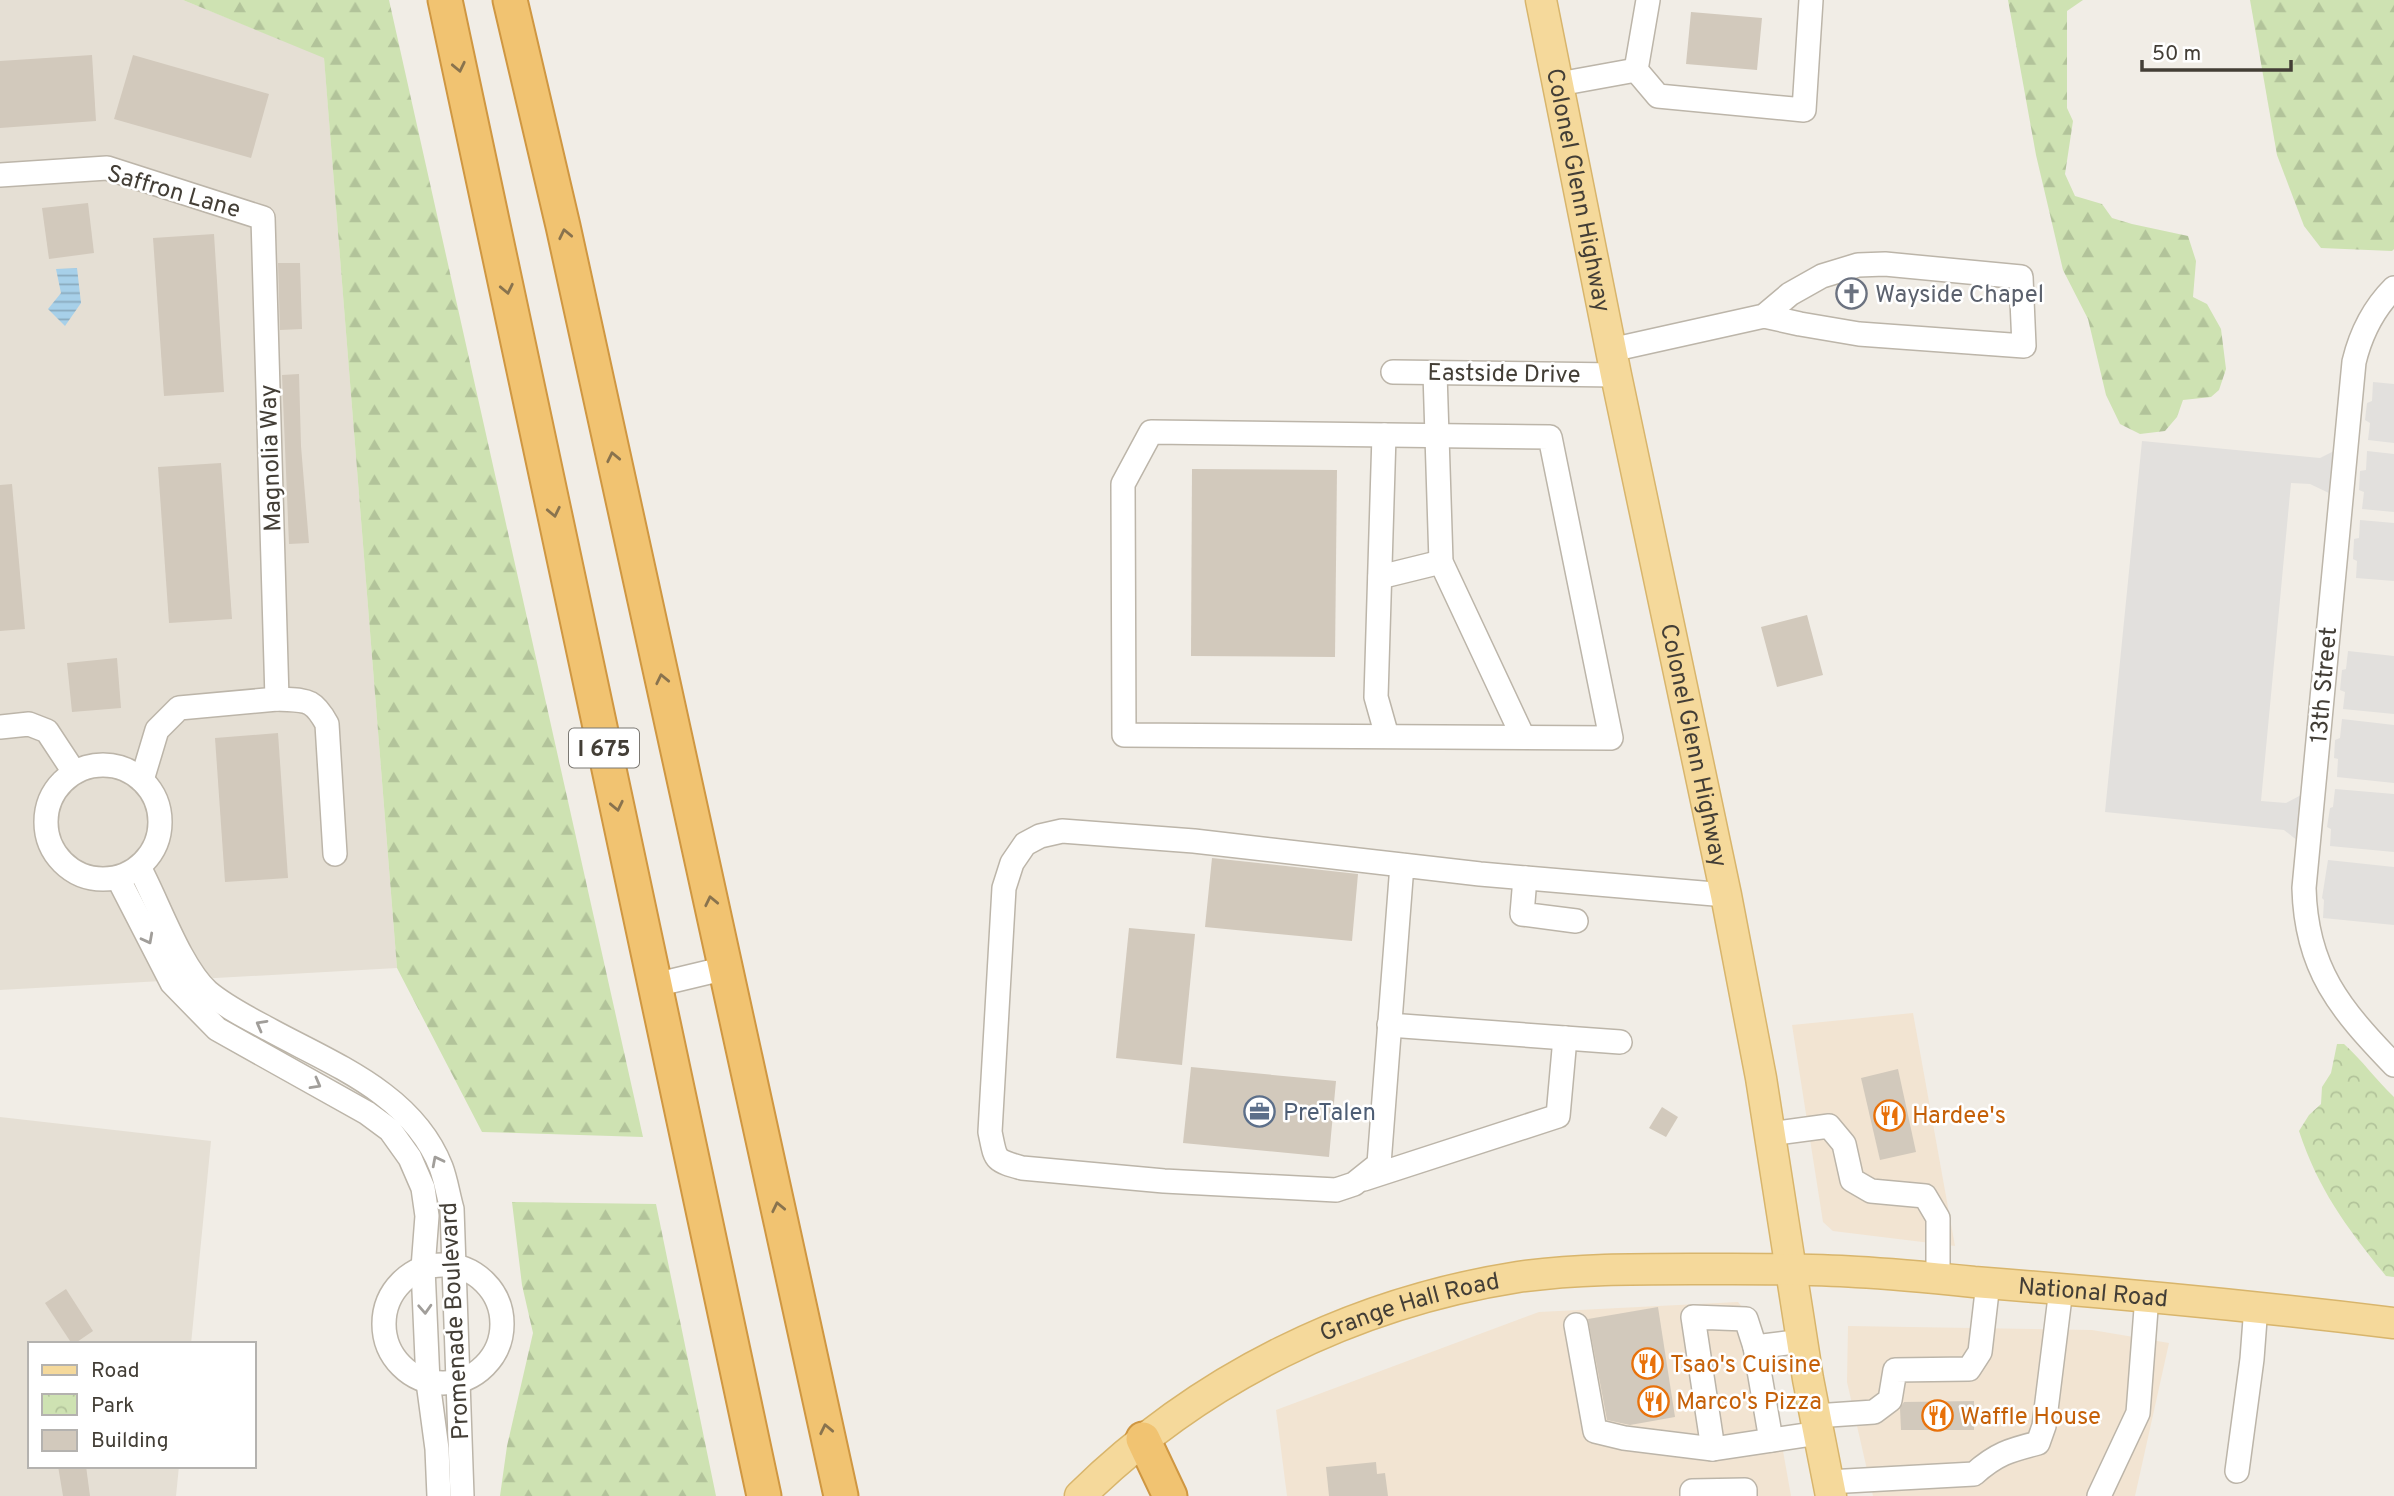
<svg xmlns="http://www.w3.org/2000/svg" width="2394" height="1496" viewBox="0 0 2394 1496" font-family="Overpass,sans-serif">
<defs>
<pattern id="forest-firs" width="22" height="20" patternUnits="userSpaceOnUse" patternTransform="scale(1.75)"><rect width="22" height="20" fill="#cee2b2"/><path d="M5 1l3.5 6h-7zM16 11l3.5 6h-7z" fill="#b2c39a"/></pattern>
<pattern id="park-crowns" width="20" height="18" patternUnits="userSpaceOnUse" patternTransform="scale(1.75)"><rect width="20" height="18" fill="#cee2b2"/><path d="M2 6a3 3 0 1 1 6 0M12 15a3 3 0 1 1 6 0" fill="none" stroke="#b2c39a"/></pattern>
<pattern id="water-rules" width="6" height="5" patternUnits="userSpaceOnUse" patternTransform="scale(1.75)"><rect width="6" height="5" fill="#a7d0e9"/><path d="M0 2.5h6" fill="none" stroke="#8aaabe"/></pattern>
</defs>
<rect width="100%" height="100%" fill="#f1ede6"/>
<g fill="#e5dfd4">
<polygon points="0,0 183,0 324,57 397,968 0,990"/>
<polygon points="0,1117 211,1141 191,1344 30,1344 30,1466 179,1466 176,1496 0,1496"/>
</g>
<g fill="#f2e4d2">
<polygon points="1913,1013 1955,1246 1833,1231 1823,1222 1792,1025"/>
<polygon points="1738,1302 1762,1332 1791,1496 1287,1496 1276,1410 1539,1312"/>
<polygon points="1848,1326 2092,1330 2169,1343 2135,1496 1873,1496 1847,1382"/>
</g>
<g fill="url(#forest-firs)">
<polygon points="183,0 389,0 643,1137 482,1132 397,968 324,58"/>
<polygon points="2008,0 2083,0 2067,11 2067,108 2073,121 2065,174 2075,196 2102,204 2112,218 2132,224 2188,236 2196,261 2193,297 2207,304 2221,329 2226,369 2219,390 2211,397 2183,400 2177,417 2165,431 2140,434 2120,424 2106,395 2088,319 2063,270 2036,155"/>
<polygon points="2250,0 2394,0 2394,249 2392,251 2321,248 2304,226 2277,155"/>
<polygon points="512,1202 656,1204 716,1496 500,1496 507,1446 533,1333 522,1285"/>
</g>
<path fill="url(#park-crowns)" d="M2337,1044H2344C2362,1060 2376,1080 2394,1097V1277L2386,1276C2347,1228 2319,1191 2299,1131L2309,1115L2321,1104L2322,1087L2331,1073Z"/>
<g fill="#e2e0dd">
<polygon points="2373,382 2394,384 2394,443 2368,440 2370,423 2365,420 2367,403 2372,401"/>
<polygon points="2142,441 2320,458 2336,450 2331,494 2310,484 2291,483 2261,801 2286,803 2303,794 2298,841 2284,830 2105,812"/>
<polygon points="2367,451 2394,454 2394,512 2362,509 2364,492 2359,490 2360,471 2366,470"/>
<polygon points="2360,520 2394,523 2394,581 2356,578 2357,561 2353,559 2354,539 2359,538"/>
<polygon points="2348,651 2394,656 2394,714 2343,709 2345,692 2340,690 2342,670 2346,669"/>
<polygon points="2342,719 2394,725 2394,783 2337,777 2338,759 2334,758 2335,740 2340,738"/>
<polygon points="2335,789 2394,794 2394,852 2330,846 2331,829 2327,827 2330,808 2333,807"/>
<polygon points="2328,860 2394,867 2394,925 2323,918 2324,900 2322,898"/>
</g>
<polygon fill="url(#water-rules)" points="77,268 81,303 65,326 48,309 61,293 56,269"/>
<g fill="#d2c9bc">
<polygon points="1691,12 1762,18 1757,70 1686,64"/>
<polygon points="92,55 96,121 0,128 0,61"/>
<polygon points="133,55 269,94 251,158 114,119"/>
<polygon points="88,203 94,253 49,259 42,208"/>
<polygon points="214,234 224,392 164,396 153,238"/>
<polygon points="278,263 300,263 302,329 280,330"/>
<polygon points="299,374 301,446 309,543 289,544 282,375"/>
<polygon points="221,463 232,619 169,623 158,467"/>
<polygon points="1192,469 1337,470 1335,657 1191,656"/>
<polygon points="12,484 25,629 0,631 0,485"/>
<polygon points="1807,615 1823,675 1777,687 1761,627"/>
<polygon points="117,658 121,708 72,712 67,663"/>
<polygon points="278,733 288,878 225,882 215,738"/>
<polygon points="1212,858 1358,874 1352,941 1205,927"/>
<polygon points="1129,928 1195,934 1182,1065 1116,1058"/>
<polygon points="1191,1067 1336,1081 1329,1157 1183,1143"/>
<polygon points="1898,1069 1916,1152 1880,1160 1861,1078"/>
<polygon points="1662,1107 1678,1117 1666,1137 1649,1128"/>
<polygon points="66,1289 93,1331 74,1344 72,1344 45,1303"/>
<polygon points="1658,1307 1675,1417 1630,1425 1607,1420 1588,1319"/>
<polygon points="1974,1401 1974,1430 1901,1430 1900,1408 1904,1402"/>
<polygon points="1376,1462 1377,1474 1385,1473 1388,1496 1329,1496 1326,1467"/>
<polygon points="58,1466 86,1466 90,1496 63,1496"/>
</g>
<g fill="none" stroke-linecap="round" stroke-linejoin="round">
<defs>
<g id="minor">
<polyline points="1648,0 1636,70 1658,96 1804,110 1811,0"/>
<polyline points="1559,84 1636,70"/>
<polyline points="0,175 107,168 263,218 277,699 179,708 157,730 142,780"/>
<path d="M2394,288C2373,309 2361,333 2354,362L2304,888C2306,969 2340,1009 2394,1065"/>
<polyline points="1611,350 1764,316 1800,324 1859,334 2024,346 2021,277 1885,264 1858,265 1822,276 1790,294 1764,316"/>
<polyline points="1393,372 1616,375"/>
<polyline points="1435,373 1441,562 1523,737"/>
<polygon points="1151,432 1550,437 1611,738 1124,735 1123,484"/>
<polyline points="1384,435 1376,697 1387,736"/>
<polyline points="1380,577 1441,562"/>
<path d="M277,699C306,701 312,697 327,724L335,854"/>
<polyline points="0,727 29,724 47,731 74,772"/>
<circle cx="103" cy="822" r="57"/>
<path d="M1402,865L1379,1164L1354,1184L1336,1190L1164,1181L1022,1168C993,1160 996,1160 990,1132L1004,888L1012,863L1025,844L1040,836L1062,831L1194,841L1480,874L1726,895"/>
<path d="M139,867C158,902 180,967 208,992C227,1008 250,1019 272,1031C335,1065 413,1095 441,1167C446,1180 448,1195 452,1209L462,1496"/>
<polyline points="118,878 172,983 217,1029 367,1113 390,1130 410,1158 423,1188 427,1216 423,1268 428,1382 437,1449 439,1496"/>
<polyline points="1525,878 1522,914 1576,921"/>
<polyline points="655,985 726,968"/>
<polyline points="1389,1025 1620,1042"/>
<polyline points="1770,1134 1829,1126 1844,1144 1852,1180 1871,1191 1925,1196 1938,1218 1938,1279"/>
<polyline points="1364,1179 1558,1116 1565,1038"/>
<circle cx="443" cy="1324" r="59"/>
<polyline points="1576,1325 1595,1431 1624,1438 1713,1449"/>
<polyline points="1802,1341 1755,1347 1746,1319 1693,1317 1713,1449 1819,1433"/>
<polyline points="1755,1347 1771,1440"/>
<polyline points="1815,1416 1874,1412 1890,1400 1895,1370 1969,1369 1980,1352 1988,1283"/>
<polyline points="2237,1471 2252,1359 2256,1306"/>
<path d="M1828,1482L1974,1474C1996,1454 2010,1450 2038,1443L2044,1426L2061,1289"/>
<polyline points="1692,1496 1692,1491 1745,1490 1745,1496"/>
<polyline points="2099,1496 2138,1413 2147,1296"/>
</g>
<g id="major">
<path id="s1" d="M1541,0L1616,375L1726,895L1761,1078L1808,1379L1831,1496"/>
<path id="s2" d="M1080,1496C1200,1378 1353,1303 1518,1277C1576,1269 1633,1269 1691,1269C1746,1269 1802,1268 1857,1272C1896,1274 1935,1278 1974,1282C2115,1293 2254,1306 2394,1323"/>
</g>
<g id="highway">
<polyline points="445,0 764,1496"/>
<polyline points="510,0 563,226 841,1496"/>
<polyline points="1143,1439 1170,1496"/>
</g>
</defs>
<use href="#minor" stroke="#bcb5a9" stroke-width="26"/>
<use href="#major" stroke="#d8b56c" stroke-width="33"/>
<use href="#highway" stroke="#cf9742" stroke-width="37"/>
<use href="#minor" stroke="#fff" stroke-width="23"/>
<use href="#major" stroke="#f5d99b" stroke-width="30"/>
<use href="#highway" stroke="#f1c371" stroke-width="33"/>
</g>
<defs><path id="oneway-chevron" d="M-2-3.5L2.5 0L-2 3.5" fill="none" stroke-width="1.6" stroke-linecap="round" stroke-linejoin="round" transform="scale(1.75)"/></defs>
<g stroke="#89734e">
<use href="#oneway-chevron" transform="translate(459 67) rotate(78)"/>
<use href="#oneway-chevron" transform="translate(565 234) rotate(-102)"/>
<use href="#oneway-chevron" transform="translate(507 289) rotate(78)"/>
<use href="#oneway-chevron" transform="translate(613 457) rotate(-102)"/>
<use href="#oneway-chevron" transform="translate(554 512) rotate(78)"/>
<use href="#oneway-chevron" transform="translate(662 679) rotate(-102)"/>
<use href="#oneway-chevron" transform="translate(617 806) rotate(78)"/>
<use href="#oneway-chevron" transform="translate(711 901) rotate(-102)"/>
<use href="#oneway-chevron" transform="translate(778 1207) rotate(-102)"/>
<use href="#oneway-chevron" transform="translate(826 1429) rotate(-102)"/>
</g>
<g stroke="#a19e9a">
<use href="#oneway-chevron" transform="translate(148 939) rotate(62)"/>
<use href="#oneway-chevron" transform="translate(261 1025) rotate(-151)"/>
<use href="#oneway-chevron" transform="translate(316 1084) rotate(29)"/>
<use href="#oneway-chevron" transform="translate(437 1161) rotate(-117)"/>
<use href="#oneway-chevron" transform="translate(425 1309) rotate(87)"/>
</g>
<defs>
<symbol id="church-ring" viewBox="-11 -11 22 22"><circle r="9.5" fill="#fff" stroke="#6b7280" stroke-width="1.5"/><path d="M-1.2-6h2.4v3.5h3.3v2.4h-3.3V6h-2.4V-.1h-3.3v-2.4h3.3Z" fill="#6b7280"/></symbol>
<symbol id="office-ring" viewBox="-11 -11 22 22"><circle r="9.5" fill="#fff" stroke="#5c6f8a" stroke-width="1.5"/><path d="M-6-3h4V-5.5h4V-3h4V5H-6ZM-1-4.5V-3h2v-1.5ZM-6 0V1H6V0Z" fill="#5c6f8a"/></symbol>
<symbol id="restaurant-ring" viewBox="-11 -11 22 22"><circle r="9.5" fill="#fff" stroke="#e8710a" stroke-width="1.5"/><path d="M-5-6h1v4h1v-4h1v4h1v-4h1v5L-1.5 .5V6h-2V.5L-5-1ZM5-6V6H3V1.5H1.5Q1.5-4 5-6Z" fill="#e8710a"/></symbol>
</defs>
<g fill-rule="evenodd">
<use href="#church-ring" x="1834" y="276" width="35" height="35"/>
<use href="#office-ring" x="1242" y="1094" width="35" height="35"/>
<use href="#restaurant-ring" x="1872" y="1098" width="35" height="35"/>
<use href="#restaurant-ring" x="1630" y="1346" width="35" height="35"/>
<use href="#restaurant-ring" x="1636" y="1384" width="35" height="35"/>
<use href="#restaurant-ring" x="1920" y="1398" width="35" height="35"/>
</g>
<g text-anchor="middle" stroke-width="5" stroke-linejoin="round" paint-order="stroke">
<rect fill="#fff" stroke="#7b7872" stroke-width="2" x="569" y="728.5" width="70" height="39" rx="5"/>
<g font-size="23" font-weight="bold" fill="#433e36">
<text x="604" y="756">I 675</text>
</g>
<g font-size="24" fill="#433e36" stroke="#fff">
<text transform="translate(174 191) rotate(16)" y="8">Saffron Lane</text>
<text dy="8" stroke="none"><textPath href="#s1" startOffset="194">Colonel Glenn Highway</textPath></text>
<text transform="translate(1504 373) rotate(1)" y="8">Eastside Drive</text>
<text transform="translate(270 458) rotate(-92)" y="8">Magnolia Way</text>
<text transform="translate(2323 685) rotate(-85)" y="8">13th Street</text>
<text dy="8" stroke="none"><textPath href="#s1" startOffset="761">Colonel Glenn Highway</textPath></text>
<text dy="8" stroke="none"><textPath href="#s2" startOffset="1074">National Road</textPath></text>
<text dy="8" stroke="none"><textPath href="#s2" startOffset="385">Grange Hall Road</textPath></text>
<text transform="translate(454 1321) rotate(-93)" y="8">Promenade Boulevard</text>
</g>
<g font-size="24" fill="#5b616d" stroke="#fff" text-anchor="start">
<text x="1875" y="302">Wayside Chapel</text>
</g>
<g font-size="24" fill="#4e5e75" stroke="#fff" text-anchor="start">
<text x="1283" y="1120">PreTalen</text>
</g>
<g font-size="24" fill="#c56008" stroke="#fff" text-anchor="start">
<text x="1912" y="1123">Hardee's</text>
<text x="1670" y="1372">Tsao's Cuisine</text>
<text x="1676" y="1409">Marco's Pizza</text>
<text x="1960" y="1424">Waffle House</text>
</g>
</g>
<rect x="28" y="1342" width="228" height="126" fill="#ffffff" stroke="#b4b2af" stroke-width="2"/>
<rect x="42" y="1365" width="35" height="10" fill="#f5d99b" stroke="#b4b2af" stroke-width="2"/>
<text x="91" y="1377" font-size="21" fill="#433e36">Road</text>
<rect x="42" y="1394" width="35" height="21" fill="url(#park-crowns)" stroke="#b4b2af" stroke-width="2"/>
<text x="91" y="1412" font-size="21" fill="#433e36">Park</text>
<rect x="42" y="1430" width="35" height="21" fill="#d2c9bc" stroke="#b4b2af" stroke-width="2"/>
<text x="91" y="1447" font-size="21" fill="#433e36">Building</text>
<path d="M2142 60v10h149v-10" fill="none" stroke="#433e36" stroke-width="3.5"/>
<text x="2152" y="60" font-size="21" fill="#433e36" stroke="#ffffff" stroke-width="5" paint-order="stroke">50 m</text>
</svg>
